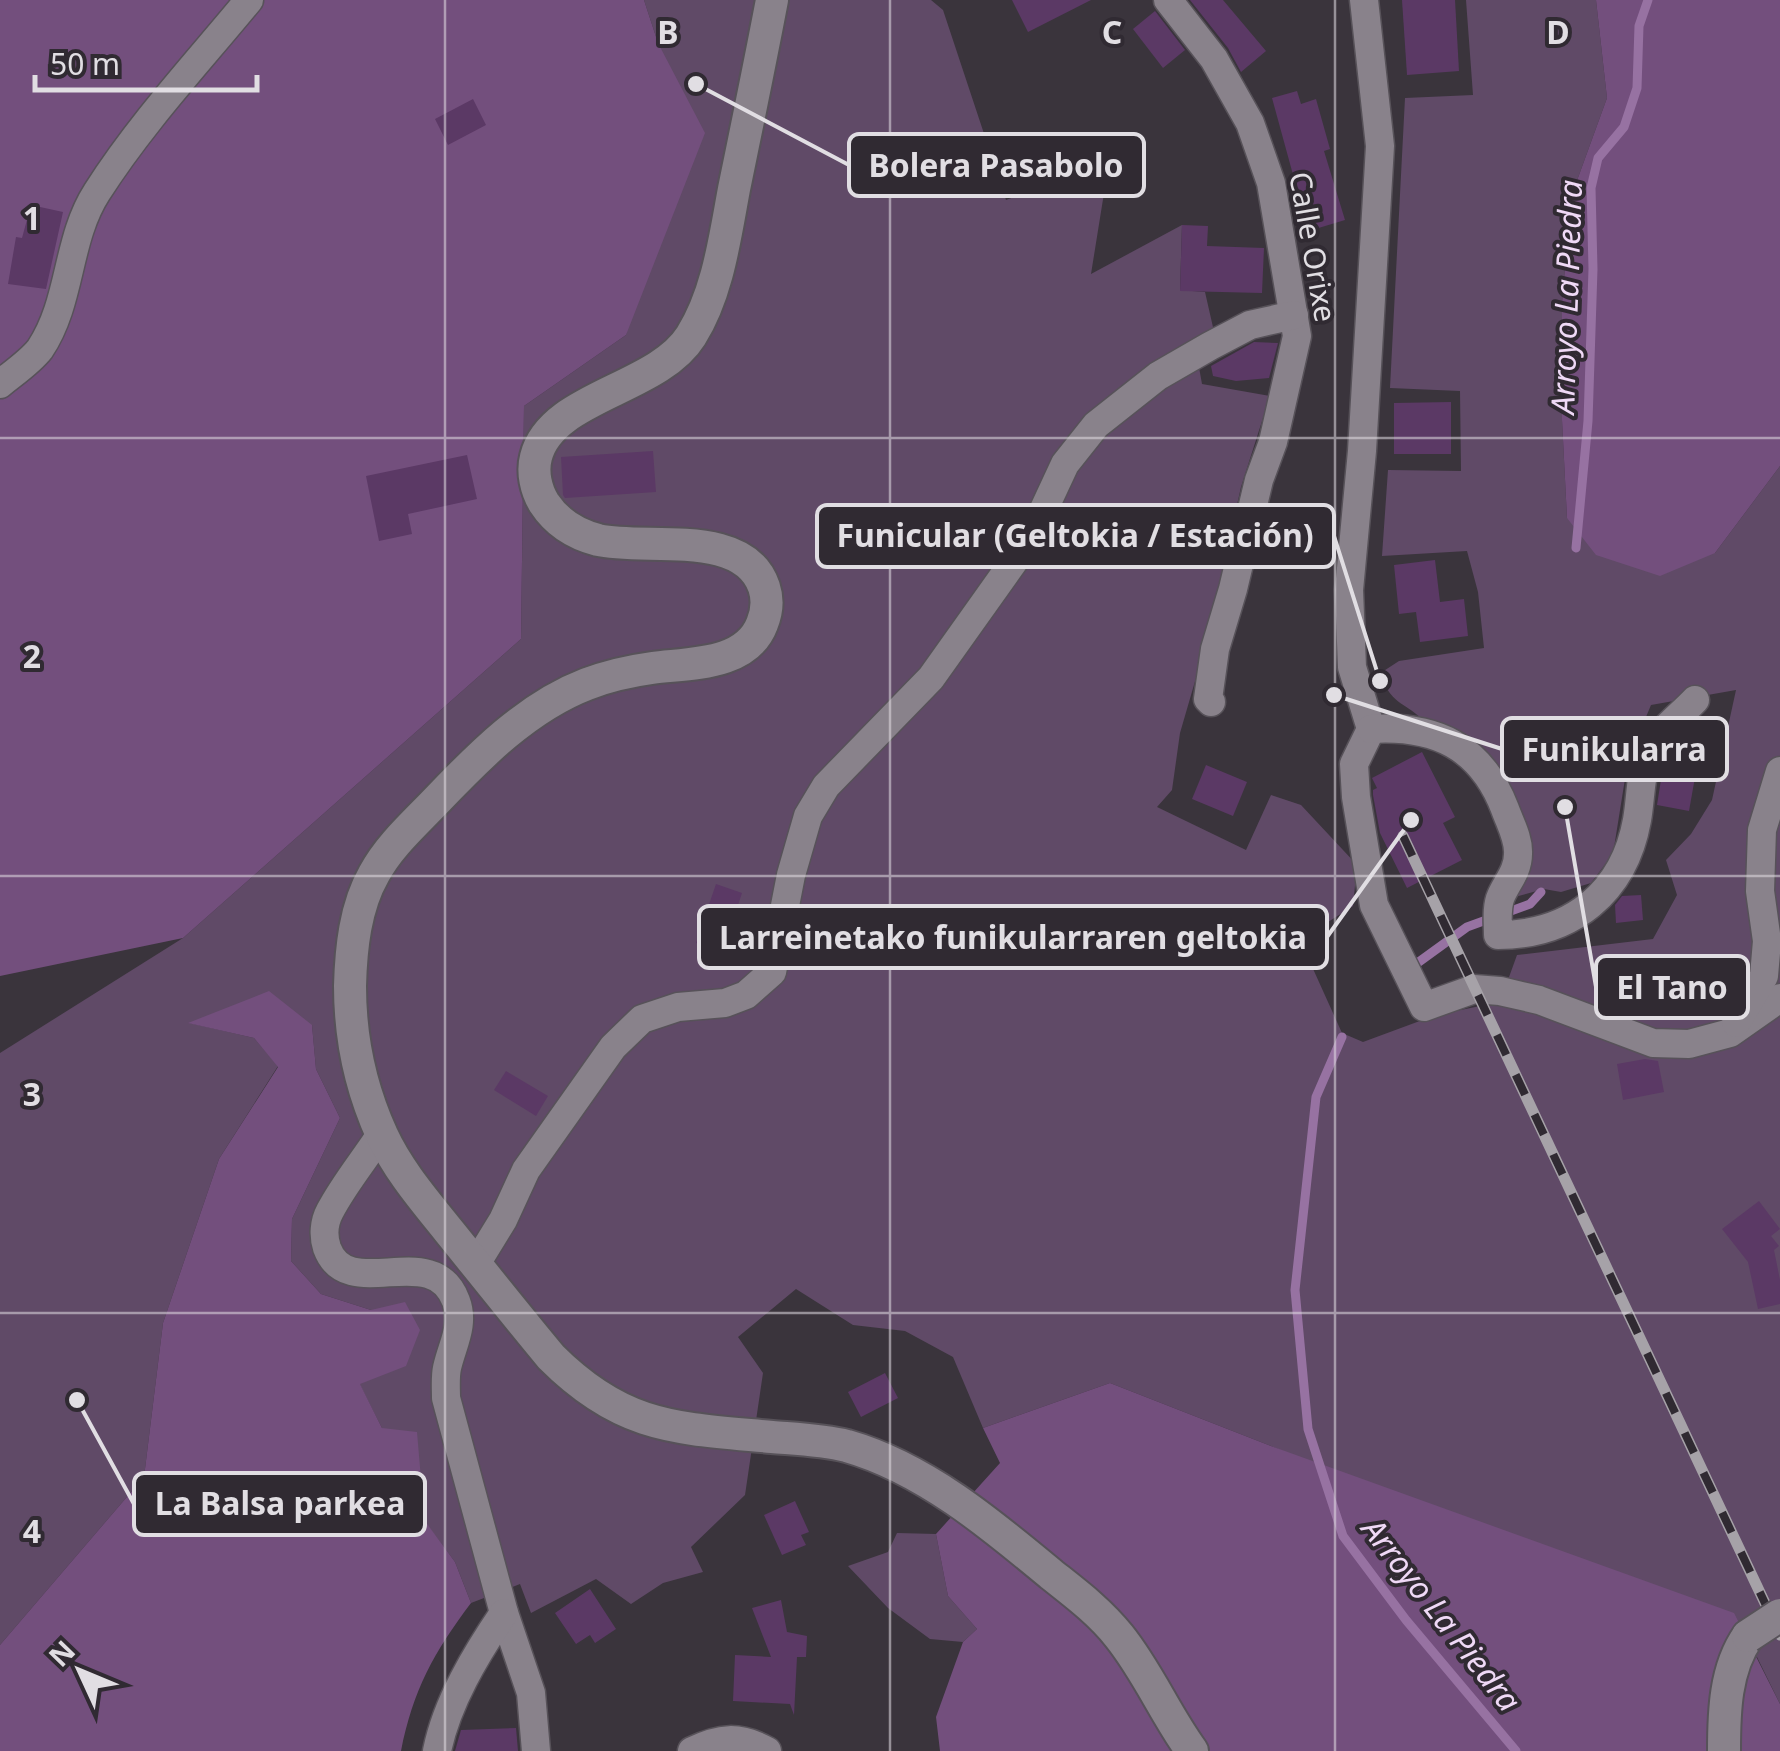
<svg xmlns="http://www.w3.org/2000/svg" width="1780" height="1751" viewBox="0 0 1780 1751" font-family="'Noto Sans',sans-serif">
<rect width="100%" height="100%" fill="#3a343c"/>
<g fill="#604a67">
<path d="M644,0H931L943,10L1006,200L1109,162L1091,274L1182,225L1180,290L1205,292L1215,336L1195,345L1202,384L1270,396L1241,487L1207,640L1180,733L1172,790L1157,807L1246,850L1271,795L1301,805L1357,865L1353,906L1300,940L1342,1033L1363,1042L1436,1015L1500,1002L1517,955L1653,939L1677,895L1666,860L1691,834L1712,800L1736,690L1651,705L1628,760L1613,854L1591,883L1561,892L1544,889L1511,898L1519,828C1488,793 1459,756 1426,723C1404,700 1395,709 1379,674L1399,661L1484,648L1478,592L1467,551L1382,556L1388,470L1461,471L1460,391L1390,388L1405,98L1473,95L1466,0H1596L1607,98L1571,197L1562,303V420L1567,518L1715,553L1780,466V1704L1757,1657L1271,1446L1110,1383L983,1428L953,1357L905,1331L853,1325L796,1289L738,1337L763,1373L745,1495L691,1547L703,1572L663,1583L631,1604L596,1579L531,1613L520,1584L471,1603L455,1562L416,1510L421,1479L382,1428L359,1383L371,1310L321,1294L291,1261L292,1219L340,1118L316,1069L312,1025L190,1023L254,1038L278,1066L219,1159L163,1323L144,1477L0,1645V1053L183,938L521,639L524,406L626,335L658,43Z"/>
<polygon points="897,1533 936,1534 948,1596 977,1629 963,1642 930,1639 888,1608 848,1566 888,1552"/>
</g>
<g fill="#734f7d">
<polygon points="0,0 644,0 658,43 705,133 626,335 524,406 521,639 183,938 0,976"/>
<polygon points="1596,0 1780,0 1780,466 1715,553 1660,576 1596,555 1567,518 1562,420 1562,303 1571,197 1607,98"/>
<path d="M269,991L312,1025L316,1069L340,1118L292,1219L291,1261L321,1294L371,1310L405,1302L420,1330L406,1366L360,1384L382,1428L417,1432L421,1479L417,1510L455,1562L471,1603C434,1652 413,1690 401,1751H0V1645L144,1477L163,1323L219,1159L278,1067L254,1038L188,1023Z"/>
<polygon points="1110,1383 1271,1446 1734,1613 1780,1704 1780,1751 940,1751 936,1717 963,1642 977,1629 948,1596 936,1534 1000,1463 983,1428"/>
</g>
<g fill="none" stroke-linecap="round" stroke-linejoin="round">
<g stroke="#9772a2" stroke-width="9">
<polyline points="1576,548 1588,421 1593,269 1591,188 1598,158 1624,127 1637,88 1639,26 1648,0"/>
<polyline points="1416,964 1467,927 1530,904 1541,892"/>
<polyline points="1342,1037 1316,1097 1295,1290 1308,1429 1343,1536 1406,1620 1516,1751"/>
</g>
</g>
<g fill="#5b3965">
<polygon points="1012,0 1091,0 1028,32"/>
<polygon points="1190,0 1223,0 1266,51 1241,72 1228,48"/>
<polygon points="1402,0 1455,0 1459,71 1407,75"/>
<polygon points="1155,11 1185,50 1163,68 1133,29"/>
<polygon points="1297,91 1301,104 1316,99 1330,149 1324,151 1345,220 1302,233 1289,184 1295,182 1272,98"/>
<polygon points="473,99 486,125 448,145 435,119"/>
<polygon points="31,205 63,212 46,289 8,284 16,237 22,238"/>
<polygon points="1182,225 1208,226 1207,246 1264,248 1262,293 1180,291"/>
<polygon points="1254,342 1278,343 1269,378 1236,381 1213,376 1211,366"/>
<polygon points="1451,402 1451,454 1394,454 1394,403"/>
<polygon points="653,451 656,492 565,498 563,495 561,457"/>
<polygon points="467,455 477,499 408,514 412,534 379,541 366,476"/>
<polygon points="1435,560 1440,602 1464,599 1468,636 1420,642 1416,612 1399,614 1394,565"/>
<polygon points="1422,752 1455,817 1443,823 1462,860 1407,888 1380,833 1373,795 1373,790 1377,788 1372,778"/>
<polygon points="1664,761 1697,766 1689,811 1657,805"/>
<polygon points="1206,765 1247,782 1233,816 1192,799"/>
<polygon points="716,884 742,893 738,905 765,914 749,960 696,943"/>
<polygon points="1641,895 1643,920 1616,923 1615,905 1622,896"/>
<polygon points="1645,1059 1658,1061 1664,1092 1623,1100 1617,1064"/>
<polygon points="506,1071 548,1096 536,1116 494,1090"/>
<polygon points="1759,1201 1780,1229 1771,1236 1779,1246 1774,1250 1780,1280 1780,1304 1758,1309 1748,1262 1722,1229"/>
<polygon points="885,1373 898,1398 861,1417 848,1392"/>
<polygon points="795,1501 809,1532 801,1535 806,1545 782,1555 764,1515"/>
<polygon points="590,1589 616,1629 595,1643 590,1635 576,1644 555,1613"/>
<polygon points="781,1600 787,1632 807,1636 806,1657 797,1657 794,1715 790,1704 733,1701 735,1655 771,1657 752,1608"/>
<polygon points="516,1728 518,1751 455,1751 461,1730"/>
</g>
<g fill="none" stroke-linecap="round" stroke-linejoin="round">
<defs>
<g id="minor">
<polyline points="1168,0 1214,59 1250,123 1271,183 1297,336 1273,442 1259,480 1233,589 1215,649 1208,699 1211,702"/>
<polyline points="1364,0 1380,146 1362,451 1349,590 1352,667 1371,729"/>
<path d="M0,384C12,374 30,362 40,349C72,301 66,240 97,192C141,123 198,62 249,0"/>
<polyline points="1371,729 1354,764 1356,797 1374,905 1424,1007 1474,989 1500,991 1539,1000 1653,1043 1689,1044 1730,1033 1780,998"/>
<path d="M1371,729C1435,725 1481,746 1505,809C1510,823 1519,839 1518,854C1518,871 1507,882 1501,896C1496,907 1498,923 1498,935C1572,935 1624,892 1637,820C1641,798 1640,772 1649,752C1658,732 1680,716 1695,700"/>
<polyline points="1736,1023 1764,976 1767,941 1760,891 1762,830 1780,771"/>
<path d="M381,1134C365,1159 344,1184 330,1211C324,1222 323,1236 327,1248C348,1305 433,1238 456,1301C465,1325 452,1345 447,1368C445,1377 446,1389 446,1398L504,1613L531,1693L536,1751"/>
<polyline points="476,1264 503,1220 526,1170 613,1047 642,1019 678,1007 725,1003 746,995 772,972 791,875 808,816 826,786 931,678 1017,557 1038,522 1065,464 1096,425 1158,376 1210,346 1250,325 1294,315"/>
<path d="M437,1751C447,1702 476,1654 504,1613"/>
<path d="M692,1751C719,1738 739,1735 767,1751"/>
</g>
<g id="tertiary">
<path d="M772,0C760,63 747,126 734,189C725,237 718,293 691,336C657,390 551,396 536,457C532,472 536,490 544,503C557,523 575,534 598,540C645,551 744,527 764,587C768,599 767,612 762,624C746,666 689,663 652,668C630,671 608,676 587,684C527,707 479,756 436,801C414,824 389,846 374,874C355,907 351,949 350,986C350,1037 361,1089 382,1135C398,1170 424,1200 448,1230C482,1272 516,1315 551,1357C623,1429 676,1428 772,1437C796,1439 823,1440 847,1446C924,1468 992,1525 1052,1575C1076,1594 1100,1612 1119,1636C1148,1672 1165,1714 1192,1751"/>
<path d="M1724,1751C1724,1712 1725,1669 1748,1636"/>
</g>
</defs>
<use href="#minor" stroke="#575259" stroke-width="31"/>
<use href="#tertiary" stroke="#575259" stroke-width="36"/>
<use href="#minor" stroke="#89828b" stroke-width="28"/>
<use href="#tertiary" stroke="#89828b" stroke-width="32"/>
<defs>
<polyline id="rail" points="1403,836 1780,1635"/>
</defs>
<use href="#rail" stroke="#a6a2a8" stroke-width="11"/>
<use href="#rail" stroke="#302a32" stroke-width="8" stroke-dasharray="22" stroke-linecap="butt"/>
<defs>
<polyline id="tertiary-bridge" points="1748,1636 1780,1615"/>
</defs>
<use href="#tertiary-bridge" stroke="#575259" stroke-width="36" stroke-linecap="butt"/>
<use href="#tertiary-bridge" stroke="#89828b" stroke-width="32"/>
</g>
<path fill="none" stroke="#e1dee3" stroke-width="2.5" stroke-opacity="0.55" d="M445,0V1751M890,0V1751M1335,0V1751M0,438H1780M0,876H1780M0,1313H1780"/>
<g text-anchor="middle" stroke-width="8" stroke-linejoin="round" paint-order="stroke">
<g font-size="30" fill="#e1dee3" stroke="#302a32">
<text transform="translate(1312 247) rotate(80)" y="10">Calle Orixe</text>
</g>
<g font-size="32" font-style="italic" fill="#efd9f6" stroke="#302a32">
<text transform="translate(1567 297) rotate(-88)" y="11">Arroyo La Piedra</text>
<text transform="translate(1441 1615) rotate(52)" y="11">Arroyo La Piedra</text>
</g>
</g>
<g font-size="32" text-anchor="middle" font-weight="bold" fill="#e1dee3" stroke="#302a32" stroke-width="8" stroke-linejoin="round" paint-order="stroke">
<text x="668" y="44">B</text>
<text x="1112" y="44">C</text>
<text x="1558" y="44">D</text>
<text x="32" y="230">1</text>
<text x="32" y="668">2</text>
<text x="32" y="1106">3</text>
<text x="32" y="1543">4</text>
</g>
<path fill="none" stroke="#e1dee3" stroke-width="4" d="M696 84L849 165M1380 681L1334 536M1334 695L1502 749M1411 820L1327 937M1565 807L1596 987M77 1400L134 1504"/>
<g fill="#e1dee3" stroke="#302a32" stroke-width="4">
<circle cx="696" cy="84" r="10"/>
<circle cx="1380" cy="681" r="10"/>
<circle cx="1334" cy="695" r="10"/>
<circle cx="1411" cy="820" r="10"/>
<circle cx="1565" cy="807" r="10"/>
<circle cx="77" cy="1400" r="10"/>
</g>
<g fill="#302a32" stroke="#e1dee3" stroke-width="4">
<rect x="849" y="134" width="295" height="62" rx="10"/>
<rect x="817" y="505" width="517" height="62" rx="10"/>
<rect x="1502" y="718" width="225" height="62" rx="10"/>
<rect x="699" y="906" width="628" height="62" rx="10"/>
<rect x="1596" y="956" width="152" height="62" rx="10"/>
<rect x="134" y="1473" width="291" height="62" rx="10"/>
</g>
<g font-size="32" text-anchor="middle" font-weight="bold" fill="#e1dee3">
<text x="996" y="177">Bolera Pasabolo</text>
<text x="1075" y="547">Funicular (Geltokia / Estación)</text>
<text x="1614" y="761">Funikularra</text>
<text x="1013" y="949">Larreinetako funikularraren geltokia</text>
<text x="1672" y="999">El Tano</text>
<text x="280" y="1515">La Balsa parkea</text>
</g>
<g transform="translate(80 1671) rotate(314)" stroke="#302a32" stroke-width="8" paint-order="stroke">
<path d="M0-8L18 38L0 25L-18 38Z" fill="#e1dee3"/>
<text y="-15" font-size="28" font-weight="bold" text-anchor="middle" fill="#e1dee3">N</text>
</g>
<path d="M35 75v15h222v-15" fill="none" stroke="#e1dee3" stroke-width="5"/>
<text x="50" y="75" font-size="30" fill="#e1dee3" stroke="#302a32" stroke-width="8" paint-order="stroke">50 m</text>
</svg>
